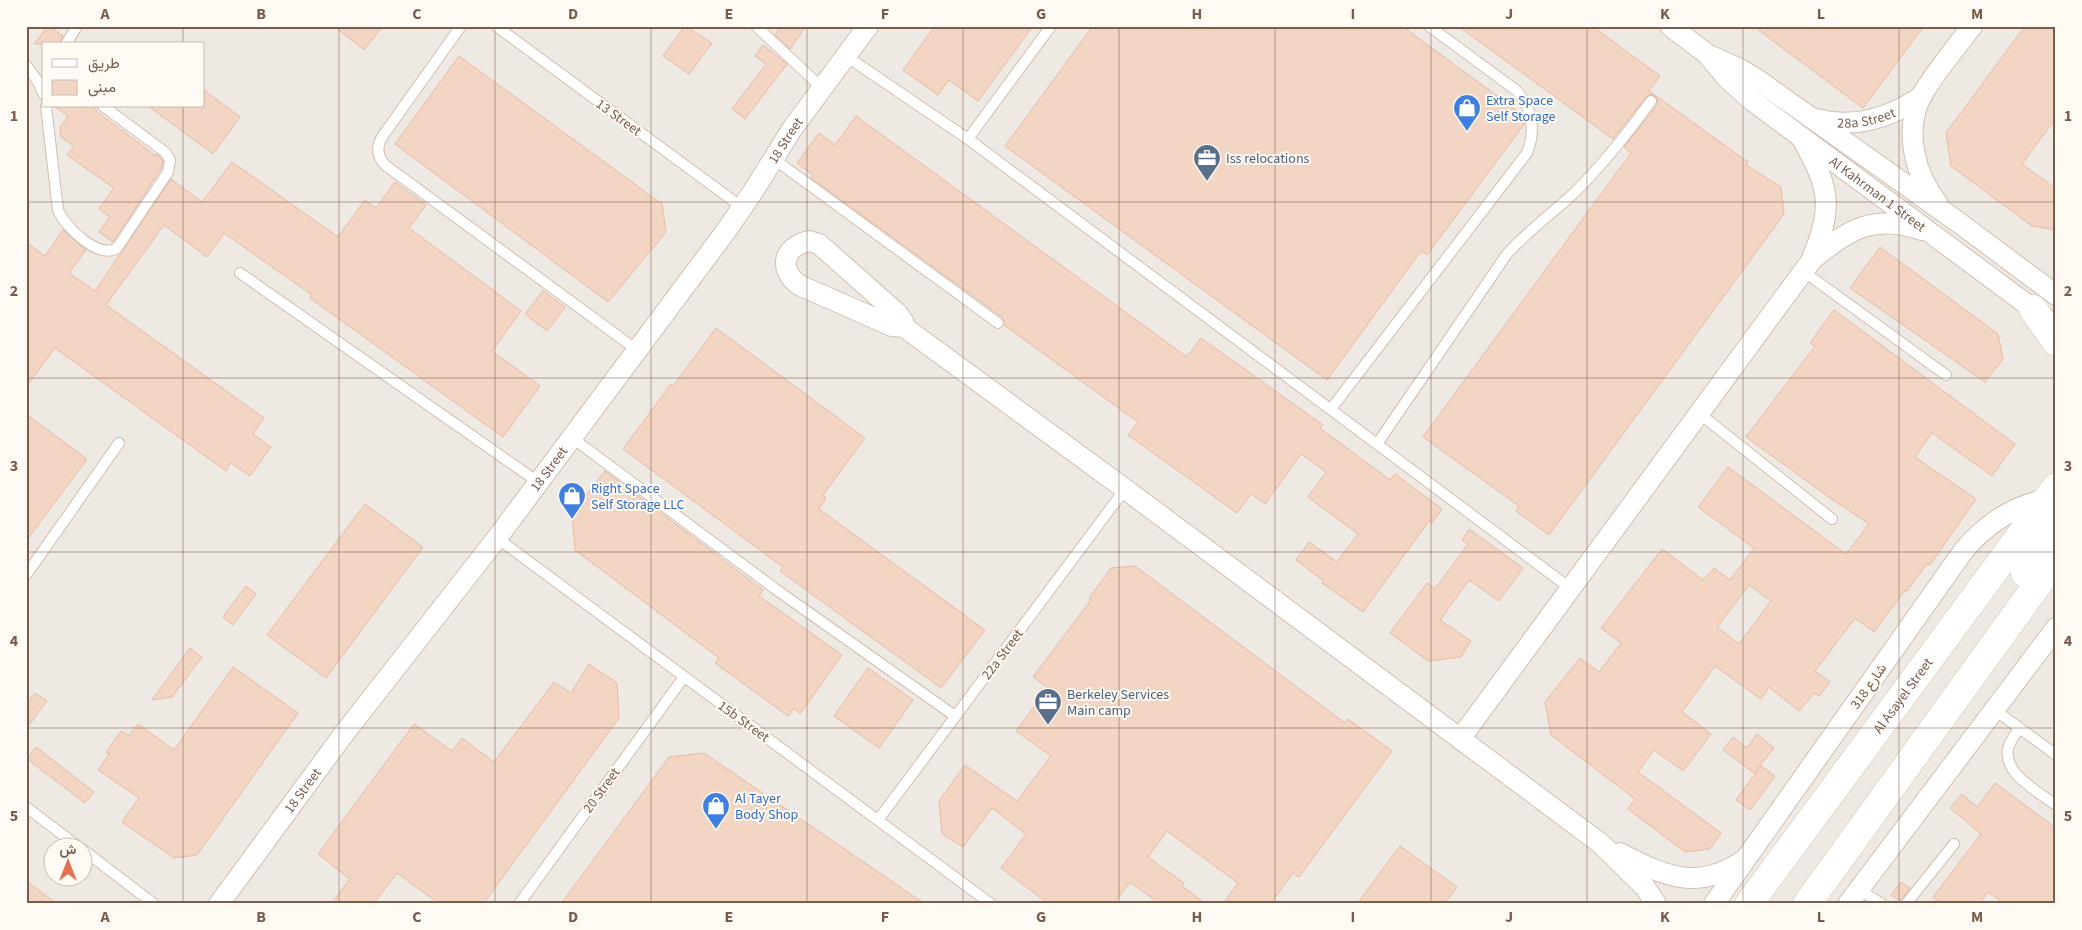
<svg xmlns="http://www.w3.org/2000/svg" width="2082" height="930" viewBox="0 0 2082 930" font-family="'Source Sans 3',Vazirmatn,sans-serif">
<rect width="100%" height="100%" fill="#fdf6ec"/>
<path fill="#efe9e4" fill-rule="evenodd" d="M26,26H2056V904H26ZM44,44H204V106H44ZM52,848H82V878H52Z"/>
<g fill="#f3d5c3" stroke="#e6bba3" fill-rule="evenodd">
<polygon points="48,26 63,36 59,44 34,44"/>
<polygon points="334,26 383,26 364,50"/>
<polygon points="685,26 712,43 689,74 663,56"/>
<polygon points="781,26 806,26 790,49 775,35"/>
<polygon points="935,26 1033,26 978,101 949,80 938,95 903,70"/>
<polygon points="1093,26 1402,26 1523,115 1525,123 1427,255 1421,251 1327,380 1005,146"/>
<polygon points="1458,26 1592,26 1660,76 1649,91 1748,162 1746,165 1781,187 1784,214 1549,535 1516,511 1519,506 1423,437 1631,153 1624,147 1657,105 1657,99 1652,94 1646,97 1613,139"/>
<polygon points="1753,26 1924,26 1863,108"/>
<polygon points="2025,26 2056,26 2056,118 2022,164 2056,189 2056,230 2032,226 1951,166 1946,133"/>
<polygon points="763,45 787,64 745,119 732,109 766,64 755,56"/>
<polygon points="459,56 662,204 666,232 608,302 395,144"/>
<polygon points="204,90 240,117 213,154 148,106 204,106"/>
<polygon points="54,106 96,106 96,111 156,156 157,154 160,157 163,161 161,169 113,242 99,232 110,217 99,209 114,188 67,155 74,146 61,137 60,127 68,116"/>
<polygon points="856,116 1187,357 1201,338 1323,425 1320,428 1390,480 1395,474 1442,509 1432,523 1429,521 1363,612 1322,583 1324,581 1296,560 1309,542 1337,562 1358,534 1308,497 1326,472 1301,454 1265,504 1251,494 1237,513 1128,435 1138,422 1004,325 1002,317 811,178 813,175 797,163 819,133 835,145"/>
<polygon points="232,162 338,237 365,200 376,208 395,182 426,205 409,228 521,311 492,351 540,386 503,437 310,298 312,295 224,233 207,257 164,225 106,305 264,418 253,434 271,447 250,476 231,463 226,471 55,348 26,387 26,242 45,256 63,230 65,232 86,250 69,273 95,291 171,179 202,202"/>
<polygon points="1880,247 1998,334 2003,359 1985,382 1850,288"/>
<polygon points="543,291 565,307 547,331 525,314"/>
<path d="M1834,310L2015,444L1992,476L1932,433L1915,457L1976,499L1930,565L1927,564L1907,591L1905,590L1874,632L1855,618L1815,671L1830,682L1819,696L1814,693L1799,711L1769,687L1761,699L1715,666L1682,712L1711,734L1683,771L1654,750L1638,772L1721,833L1710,849L1685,852L1628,809L1635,799L1551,735L1545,702L1580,658L1599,672L1621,643L1601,628L1662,549L1703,580L1714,568L1730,580L1754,548L1698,507L1728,467L1846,554L1869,524L1830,498L1746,437L1815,346L1810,343ZM1749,585L1771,601L1739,644L1717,627Z"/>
<polygon points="716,328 865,438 823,495 826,498 819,509 985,630 941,688 780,571 783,567 623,449 671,384 673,386"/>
<polygon points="26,414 87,459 26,541"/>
<polygon points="605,471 763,590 759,596 842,655 800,714 794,708 788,716 715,663 719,658 575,550 572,513"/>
<polygon points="365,504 423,547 326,678 267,635"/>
<polygon points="1469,529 1523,568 1499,601 1469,580 1440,620 1471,641 1461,657 1428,661 1390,633 1427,583 1435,589 1468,544 1462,540"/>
<polygon points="1135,566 1345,723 1348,719 1392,751 1299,877 1293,873 1270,904 1223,904 1238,883 1167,831 1148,857 1184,883 1182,886 1206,904 1160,904 1130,882 1113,904 1049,904 1001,868 1026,834 992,808 963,847 942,834 939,801 965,765 1017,801 1051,756 1016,731 1048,688 1033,677 1091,600 1089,598 1111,568"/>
<polygon points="246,586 256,594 233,625 223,617"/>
<polygon points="190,648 202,657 172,697 152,700"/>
<polygon points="589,664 617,683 619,718 483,904 440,904 397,873 373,904 331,904 350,879 318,854 414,724 452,751 462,738 494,762 554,682 571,693"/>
<polygon points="233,667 298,713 197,855 174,858 122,822 139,798 98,770 109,754 106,752 121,731 129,736 138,724 174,750"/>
<polygon points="868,668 913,700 879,748 834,716"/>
<polygon points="35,693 47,701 26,729 26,704"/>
<polygon points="1757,734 1774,748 1754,773 1723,750 1733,737 1747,748"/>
<polygon points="36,747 94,792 85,803 27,759"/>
<polygon points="704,753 925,904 561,904 669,757"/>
<polygon points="1761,766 1775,776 1750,810 1736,800"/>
<polygon points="1995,783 2056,828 2056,904 2005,904 1988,892 1979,904 1942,904 1933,897 1981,834 1950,808 1962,794 1977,807"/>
<polygon points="1400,846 1457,887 1444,904 1357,904"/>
<polygon points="26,881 36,888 57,904 26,904"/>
<polygon points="1901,882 1910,888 1900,901 1891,895"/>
</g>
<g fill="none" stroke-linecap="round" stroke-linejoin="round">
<defs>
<g id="lane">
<path d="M461,26L382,137C376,147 377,156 385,165L637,350"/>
<polyline points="496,26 743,208"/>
<polyline points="756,26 822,88"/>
<polyline points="66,44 77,26"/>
<polyline points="846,56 968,139 1570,588"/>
<polyline points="26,65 38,82 44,95"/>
<path d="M46,106L58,210C65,227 99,260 117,248L168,172L170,160L165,152L103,106"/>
<polyline points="968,139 1051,26"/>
<polyline points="774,159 998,323"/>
<polyline points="1803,271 1946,375"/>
<polyline points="240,273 538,482"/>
<path d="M1331,409L1527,153C1536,130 1533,110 1517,91L1429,26"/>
<polyline points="1700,414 1832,519"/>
<polyline points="571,437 774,588 955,716"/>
<path d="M1377,444L1507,254C1527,232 1550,215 1572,195C1602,166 1627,134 1651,101"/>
<polyline points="497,538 991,904"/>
<polyline points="26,575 119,443"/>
<polyline points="1995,710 2056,755"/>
<path d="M2019,728C2016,734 2009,742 2008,749C2003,774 2039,792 2056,805"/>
<polyline points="26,807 80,848"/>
<polyline points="878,820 1125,489"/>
<polyline points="82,849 154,904"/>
<polyline points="1858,889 1882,904"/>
<polyline points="519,904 684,677"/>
<polyline points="1906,904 1954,844"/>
</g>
<g id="street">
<path id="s1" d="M1670,26L1707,54L1727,78L1750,99L2044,317"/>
<polyline points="1711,56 1740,69 1755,78 1958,222 2056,295"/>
<path id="s2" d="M1815,119C1854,129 1890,118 1922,96"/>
<path d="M1938,204C1915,175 1903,130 1922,95C1935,72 1956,48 1972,26"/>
<path d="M809,241L819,244L898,314L904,323V327L892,326L799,285C778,269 783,247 809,241Z"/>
<path d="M1814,258C1850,228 1875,214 1922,230"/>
<polyline points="904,327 1125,489 1600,843 1645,887 1656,904"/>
<path d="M1460,739L1811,261C1834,206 1830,188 1801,137"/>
<path d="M1620,853C1664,876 1698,892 1744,860"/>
<path id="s3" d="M219,904L343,735L497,538L726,231L754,190L792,129L868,26"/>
<path d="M1714,904L1964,550C1987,523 2013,506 2047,499"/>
<polyline points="1848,904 2056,628"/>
</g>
<g id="secondary">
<polyline points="2033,309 2056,342"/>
<polyline points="2025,573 2056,529"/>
<path id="s4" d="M1749,904L2056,487"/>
<polyline points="1807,904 2056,559"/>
</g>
</defs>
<use href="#lane" stroke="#d1beb0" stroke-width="12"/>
<use href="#street" stroke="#d1beb0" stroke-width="22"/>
<use href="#secondary" stroke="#d6c0b0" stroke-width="29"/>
<use href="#lane" stroke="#fff" stroke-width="10"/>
<use href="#street" stroke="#fff" stroke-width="20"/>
<use href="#secondary" stroke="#fff" stroke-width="28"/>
</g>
<path fill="none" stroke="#7a5c4d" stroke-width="1" stroke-opacity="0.55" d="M183,26V44M339,26V904M495,26V904M651,26V904M807,26V904M963,26V904M1119,26V904M1275,26V904M1431,26V904M1587,26V904M1743,26V904M1899,26V904M183,106V904M26,202H2056M26,378H2056M26,552H2056M26,728H2056"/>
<defs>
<symbol id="shop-pin" viewBox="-11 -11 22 30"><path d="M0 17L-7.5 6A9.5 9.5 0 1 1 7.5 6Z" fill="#3f7fe0" stroke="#fffaf3"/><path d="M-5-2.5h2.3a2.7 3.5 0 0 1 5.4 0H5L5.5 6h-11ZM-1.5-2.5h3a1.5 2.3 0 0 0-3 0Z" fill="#fff"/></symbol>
<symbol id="office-pin" viewBox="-11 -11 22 30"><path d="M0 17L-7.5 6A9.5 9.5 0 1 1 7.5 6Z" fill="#5c6f8a" stroke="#fffaf3"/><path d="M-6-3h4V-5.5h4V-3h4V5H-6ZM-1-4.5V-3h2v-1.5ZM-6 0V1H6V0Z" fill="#fff"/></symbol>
</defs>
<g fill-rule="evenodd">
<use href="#shop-pin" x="1451" y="92" width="32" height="43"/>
<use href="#office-pin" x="1191" y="142" width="32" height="43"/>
<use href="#shop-pin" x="556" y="480" width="32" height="43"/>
<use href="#office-pin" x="1032" y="686" width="32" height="43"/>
<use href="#shop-pin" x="700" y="790" width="32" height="43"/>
</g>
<g text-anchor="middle" stroke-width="4" stroke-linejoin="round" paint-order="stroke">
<g font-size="14" fill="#366cbe" stroke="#fffaf3" text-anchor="start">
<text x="1486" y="105">Extra Space<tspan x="1486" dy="16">Self Storage</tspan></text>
<text x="591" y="493">Right Space<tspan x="591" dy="16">Self Storage LLC</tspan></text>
<text x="735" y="803">Al Tayer<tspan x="735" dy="16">Body Shop</tspan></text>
</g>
<g font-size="14" fill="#7a5c4d" stroke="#fffaf3">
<text dy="5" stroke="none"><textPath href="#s2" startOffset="52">28a Street</textPath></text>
<text transform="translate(619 117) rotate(36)" y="5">13 Street</text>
<text dy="5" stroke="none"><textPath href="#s3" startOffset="951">18 Street</textPath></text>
<text dy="5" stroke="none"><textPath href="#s1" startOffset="268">Al Kahrman 1 Street</textPath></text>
<text dy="5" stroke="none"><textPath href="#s3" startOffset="546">18 Street</textPath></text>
<text transform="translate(1002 654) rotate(-53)" y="5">22a Street</text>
<text transform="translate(1868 686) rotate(-55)" y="5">شارع 318</text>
<text dy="5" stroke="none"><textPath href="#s4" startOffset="259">Al Asayel Street</textPath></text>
<text transform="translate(744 721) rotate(36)" y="5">15b Street</text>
<text dy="5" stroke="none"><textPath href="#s3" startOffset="141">18 Street</textPath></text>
<text transform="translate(601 790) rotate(-54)" y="5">20 Street</text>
</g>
<g font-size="14" fill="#4e5e75" stroke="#fffaf3" text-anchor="start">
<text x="1226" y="163">Iss relocations</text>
<text x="1067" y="699">Berkeley Services<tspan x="1067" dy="16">Main camp</tspan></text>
</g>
</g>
<rect width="2082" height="930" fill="none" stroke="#fffaf3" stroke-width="55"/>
<rect x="42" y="42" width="162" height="65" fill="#fffaf3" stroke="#cabbb1"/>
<rect x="52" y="59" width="25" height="8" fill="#ffffff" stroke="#cabbb1"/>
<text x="88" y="68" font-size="15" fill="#7a5c4d">طريق</text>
<rect x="52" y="80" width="25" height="15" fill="#f3d5c3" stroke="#cabbb1"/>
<text x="88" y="92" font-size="15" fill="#7a5c4d">مبنى</text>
<g transform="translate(68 862)"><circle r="24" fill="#fffaf3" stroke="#cabbb1"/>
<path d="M0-4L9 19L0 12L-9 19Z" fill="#e76f51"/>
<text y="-8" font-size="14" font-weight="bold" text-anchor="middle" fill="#7a5c4d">ش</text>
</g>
<rect x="28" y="28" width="2026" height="874" fill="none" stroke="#7a5c4d" stroke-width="2"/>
<g font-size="16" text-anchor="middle" font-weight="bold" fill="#7a5c4d">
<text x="105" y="19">A</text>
<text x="261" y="19">B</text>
<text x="417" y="19">C</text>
<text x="573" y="19">D</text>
<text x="729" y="19">E</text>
<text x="885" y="19">F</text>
<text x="1041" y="19">G</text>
<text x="1197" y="19">H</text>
<text x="1353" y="19">I</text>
<text x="1509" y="19">J</text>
<text x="1665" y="19">K</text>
<text x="1821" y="19">L</text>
<text x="1977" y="19">M</text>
<text x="14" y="121">1</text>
<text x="2068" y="121">1</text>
<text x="14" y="296">2</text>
<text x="2068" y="296">2</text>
<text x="14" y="471">3</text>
<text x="2068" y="471">3</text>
<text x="14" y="646">4</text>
<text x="2068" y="646">4</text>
<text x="14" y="821">5</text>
<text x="2068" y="821">5</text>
<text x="105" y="922">A</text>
<text x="261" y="922">B</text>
<text x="417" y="922">C</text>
<text x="573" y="922">D</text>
<text x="729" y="922">E</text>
<text x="885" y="922">F</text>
<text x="1041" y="922">G</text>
<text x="1197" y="922">H</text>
<text x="1353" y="922">I</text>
<text x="1509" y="922">J</text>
<text x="1665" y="922">K</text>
<text x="1821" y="922">L</text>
<text x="1977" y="922">M</text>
</g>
</svg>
